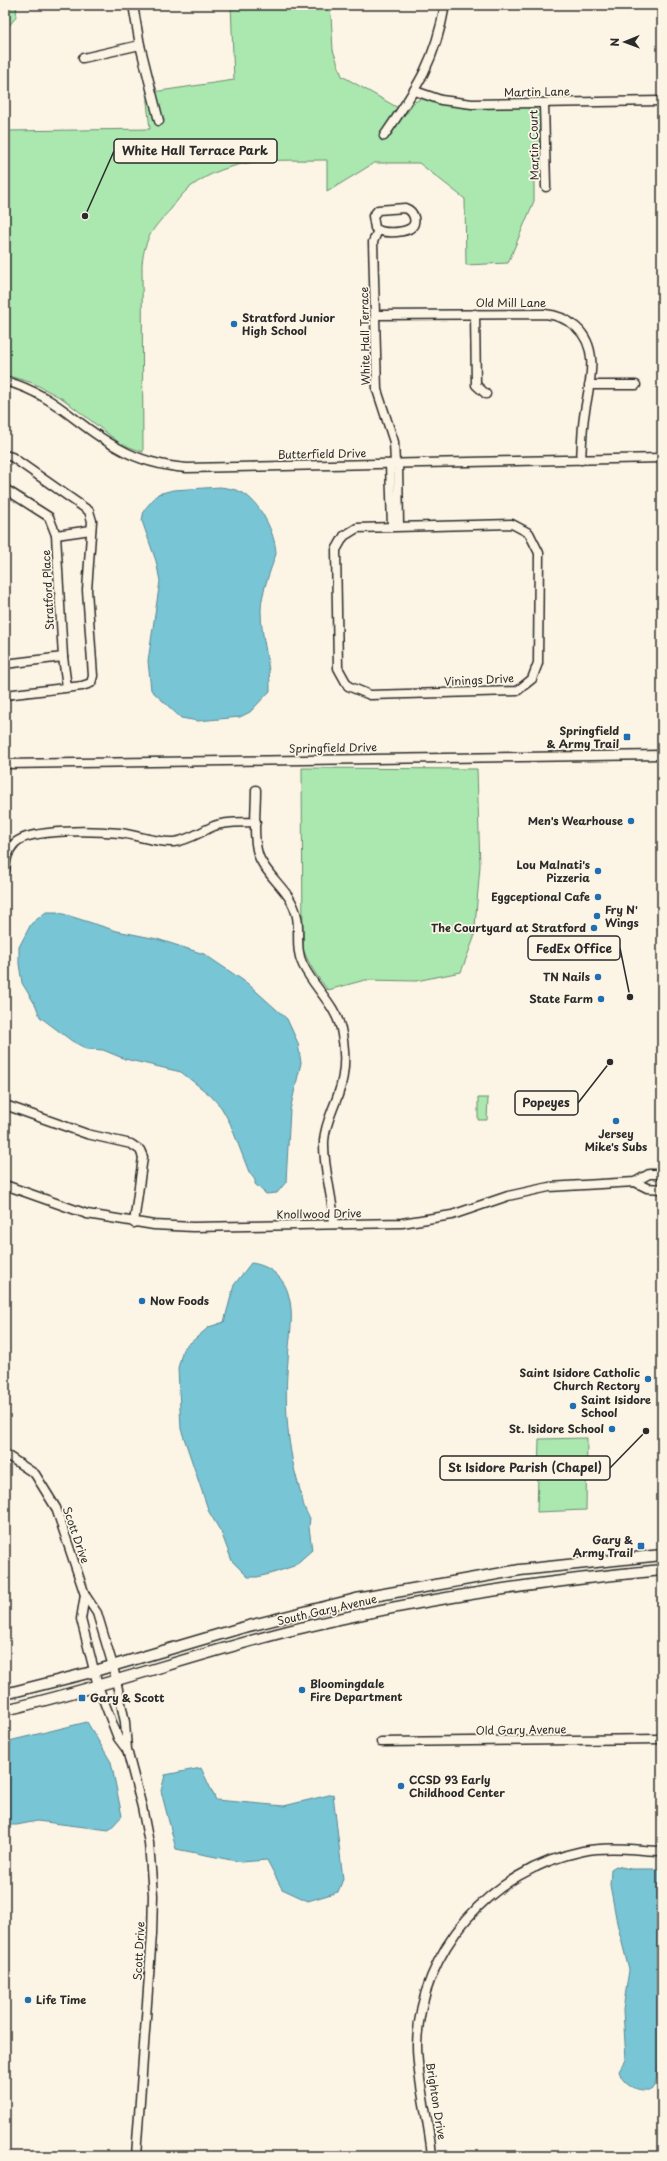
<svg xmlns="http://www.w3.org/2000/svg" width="667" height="2161" viewBox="0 0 667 2161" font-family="'Playpen Sans',sans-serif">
<rect width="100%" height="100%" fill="#fcf5e5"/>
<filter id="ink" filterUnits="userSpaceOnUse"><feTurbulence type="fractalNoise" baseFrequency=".025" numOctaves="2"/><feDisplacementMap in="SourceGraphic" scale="8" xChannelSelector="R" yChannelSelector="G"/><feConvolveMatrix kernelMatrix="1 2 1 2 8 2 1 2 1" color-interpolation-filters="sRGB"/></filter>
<g filter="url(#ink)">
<g fill="#aae8af" stroke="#6a8a6d">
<polygon points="5,5 17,5 16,17 5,31"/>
<path d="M231,5H328L331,15L333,50L342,76L407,113L413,103L422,98L466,108L533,107L540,112L539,170L534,178V201L508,263L466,265L465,199L419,163H374L327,192V160C277,161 232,155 189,188C182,194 176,202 171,209C153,228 145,237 142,264L143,452L121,444L63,399L33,383L5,375V131L150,129L146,93L234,80Z"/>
<path d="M302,768L477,769L480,866L474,938L461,972L416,981L365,980L328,990C317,977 309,965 303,949Z"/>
<polygon points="478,1098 488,1098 487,1120 478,1120"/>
<polygon points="587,1438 586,1510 537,1512 539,1439"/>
</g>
<g fill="#78c5d6" stroke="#598792">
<path d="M220,487C227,488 235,489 241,492C260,501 276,535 276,554C270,572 261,593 261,611C261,639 271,664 270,691L250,712L240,717L198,721L181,718L151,690L148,661L160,581L156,561L142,521L144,510L158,494L173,490Z"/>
<polygon points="46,912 57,912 117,931 157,939 204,954 247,983 287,1019 298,1043 301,1063 290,1110 286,1182 277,1193 266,1194 255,1184 255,1180 249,1172 230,1123 221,1107 210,1095 181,1072 125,1059 103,1050 87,1049 72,1041 40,1017 36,1006 22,983 19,964 19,947 31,924"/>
<path d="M251,1263C268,1265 283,1276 288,1293C295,1315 289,1338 288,1360C284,1403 287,1449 300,1490C303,1500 303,1509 310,1518L309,1527L312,1550L294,1566L270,1574L257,1577H248L232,1561L221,1532L209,1512L181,1429L178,1368L183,1349L209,1327L224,1322L234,1285Z"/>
<polygon points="87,1722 111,1762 122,1816 109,1830 37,1821 17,1825 5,1825 5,1742"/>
<polygon points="201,1768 216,1800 284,1806 333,1794 343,1879 338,1892 308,1901 282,1889 267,1860 241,1862 176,1849 161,1791 165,1775"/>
<path d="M616,1866L631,1869H662V2045L655,2086L652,2090C636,2091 623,2086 619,2071L626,2060L623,2010L629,1970L617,1923L610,1885L611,1869Z"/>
</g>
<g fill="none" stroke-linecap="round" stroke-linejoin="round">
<defs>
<g id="minor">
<polyline points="133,5 140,45 159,121"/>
<polyline points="83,58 140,45"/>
<polyline points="415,91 441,100 472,104 662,101"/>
<polyline points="544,103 546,187"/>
<path d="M384,136C416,89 435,63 445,5"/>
<path d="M405,208C414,211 419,224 409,229C401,233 381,234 375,228L373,216L378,210Z"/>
<polyline points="378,230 373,242 377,390 394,442 395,463"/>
<polyline points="475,314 476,385 486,394"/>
<path d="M376,315L545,314C557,315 567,319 576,327C602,350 588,387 584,417C582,431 582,445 581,460"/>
<path d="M5,381C57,395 76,426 120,449C141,461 163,466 187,468L662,458"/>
<polyline points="589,385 636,385"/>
<polyline points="5,455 12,457 89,511 92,521 87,590 93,676 91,683 82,686 5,695"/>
<polyline points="390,464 392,526"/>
<polyline points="398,464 399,526"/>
<polyline points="5,489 49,517 56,535 63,657 5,664"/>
<polygon points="512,524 529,533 539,553 538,663 532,679 517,691 370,695 348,686 338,668 336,550 344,536 357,528"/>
<polyline points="56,535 91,530"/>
<polyline points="63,657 67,687"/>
<polyline points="5,764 662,755"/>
<path d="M256,790C256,809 252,843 260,859C271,881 292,892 297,917C300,933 295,950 303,965C314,988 335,1004 341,1029C346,1052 346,1073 338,1095C333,1110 325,1124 324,1141C323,1169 333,1196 334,1224"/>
<path d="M5,871C6,861 7,851 15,843C30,828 98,831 120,833C137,835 156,843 174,842C189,840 200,832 214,826C227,821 243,823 256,822"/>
<polyline points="5,1105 87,1134 131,1144 140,1150 143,1157 134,1223"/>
<polyline points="635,1182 647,1188 662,1189"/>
<polyline points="5,1185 87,1214 154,1225 193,1227 402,1223 452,1215 508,1196 549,1187 635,1182 649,1174 662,1174"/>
<polyline points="5,1454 35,1474 56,1508 85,1595 97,1613 113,1666 125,1722 127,1750 142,1807 149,1843 153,1895 152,1934 136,2156"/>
<polyline points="85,1595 81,1619 98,1686 118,1738 127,1750"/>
<polyline points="381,1742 662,1739"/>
<path d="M432,2156C429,2119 417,2082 417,2045C420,1949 491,1870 583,1851C609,1846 636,1850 662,1851"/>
</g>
<g id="major">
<polyline points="5,1694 88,1673 241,1628 356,1599 520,1570 662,1555"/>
<path d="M5,1710C101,1688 193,1655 288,1631C411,1600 536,1582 662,1570"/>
</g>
</defs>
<use href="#minor" stroke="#2b2b2b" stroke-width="11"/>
<use href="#major" stroke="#2b2b2b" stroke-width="13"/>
<use href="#minor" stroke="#fcf5e5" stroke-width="8"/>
<use href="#major" stroke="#fcf5e5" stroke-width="10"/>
<polyline stroke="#2b2b2b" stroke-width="2.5" stroke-dasharray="6 3" stroke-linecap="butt" points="658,2156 662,2144"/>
</g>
</g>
<g fill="#1f6fb2" stroke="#fcf5e5" stroke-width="1.5">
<circle cx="234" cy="324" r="4"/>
<rect x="623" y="733" width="8" height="8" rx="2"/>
<circle cx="631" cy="821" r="4"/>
<circle cx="598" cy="871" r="4"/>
<circle cx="598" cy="897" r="4"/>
<circle cx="597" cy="916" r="4"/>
<circle cx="594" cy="928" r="4"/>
<circle cx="598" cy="977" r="4"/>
<circle cx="601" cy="999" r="4"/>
<circle cx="616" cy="1121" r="4"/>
<circle cx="142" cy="1301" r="4"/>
<circle cx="648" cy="1379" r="4"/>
<circle cx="573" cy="1406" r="4"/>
<circle cx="612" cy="1429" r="4"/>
<rect x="637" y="1542" width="8" height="8" rx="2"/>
<circle cx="302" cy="1690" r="4"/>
<rect x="78" y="1694" width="8" height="8" rx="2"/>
<circle cx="401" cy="1786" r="4"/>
<circle cx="28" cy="2000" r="4"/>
</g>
<g text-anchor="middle" stroke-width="3.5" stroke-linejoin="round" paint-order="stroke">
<g font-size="11" fill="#2b2b2b" stroke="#fcf5e5">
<text transform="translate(537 92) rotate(-1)" y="4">Martin Lane</text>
<text transform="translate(534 145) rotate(-91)" y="4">Martin Court</text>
<text x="511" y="307">Old Mill Lane</text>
<text transform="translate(365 336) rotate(-91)" y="4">White Hall Terrace</text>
<text transform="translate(322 454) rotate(-1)" y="4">Butterfield Drive</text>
<text transform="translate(48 590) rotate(-93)" y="4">Stratford Place</text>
<text transform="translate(479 680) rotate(-3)" y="4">Vinings Drive</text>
<text transform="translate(333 748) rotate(-1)" y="4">Springfield Drive</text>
<text transform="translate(319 1214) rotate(-1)" y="4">Knollwood Drive</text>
<text transform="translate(76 1535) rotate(71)" y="4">Scott Drive</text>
<text transform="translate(327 1610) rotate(-13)" y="4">South Gary Avenue</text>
<text transform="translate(521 1730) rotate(-1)" y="4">Old Gary Avenue</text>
<text transform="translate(139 1951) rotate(-87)" y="4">Scott Drive</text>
<text transform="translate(436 2101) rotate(81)" y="4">Brighton Drive</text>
</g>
<g font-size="11" font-weight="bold" fill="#2b2b2b" stroke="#fcf5e5" text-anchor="end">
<text x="242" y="322" text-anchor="start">Stratford Junior<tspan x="242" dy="13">High School</tspan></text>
<text x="619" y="735">Springfield<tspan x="619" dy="13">&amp; Army Trail</tspan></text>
<text x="623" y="825">Men's Wearhouse</text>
<text x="590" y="869">Lou Malnati's<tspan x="590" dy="13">Pizzeria</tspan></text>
<text x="590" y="901">Eggceptional Cafe</text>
<text x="605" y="914" text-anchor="start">Fry N'<tspan x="605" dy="13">Wings</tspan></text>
<text x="586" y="932">The Courtyard at Stratford</text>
<text x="590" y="981">TN Nails</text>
<text x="593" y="1003">State Farm</text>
<text x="616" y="1138" text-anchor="middle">Jersey<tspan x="616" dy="13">Mike's Subs</tspan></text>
<text x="150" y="1305" text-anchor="start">Now Foods</text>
<text x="640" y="1377">Saint Isidore Catholic<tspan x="640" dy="13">Church Rectory</tspan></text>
<text x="581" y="1404" text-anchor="start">Saint Isidore<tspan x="581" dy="13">School</tspan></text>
<text x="604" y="1433">St. Isidore School</text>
<text x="633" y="1544">Gary &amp;<tspan x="633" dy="13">Army Trail</tspan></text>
<text x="310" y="1688" text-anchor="start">Bloomingdale<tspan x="310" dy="13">Fire Department</tspan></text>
<text x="90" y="1702" text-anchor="start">Gary &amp; Scott</text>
<text x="409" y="1784" text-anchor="start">CCSD 93 Early<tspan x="409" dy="13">Childhood Center</tspan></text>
<text x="36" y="2004" text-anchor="start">Life Time</text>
</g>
</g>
<path fill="none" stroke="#2b2b2b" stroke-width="1.5" d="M85 216L114 151M630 997L620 948M610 1062L578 1103M646 1431L610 1468"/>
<g fill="#2b2b2b" stroke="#fcf5e5" stroke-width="1.5">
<circle cx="85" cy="216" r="4"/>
<circle cx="630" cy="997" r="4"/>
<circle cx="610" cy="1062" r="4"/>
<circle cx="646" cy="1431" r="4"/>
</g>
<g fill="#fcf5e5" stroke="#2b2b2b" stroke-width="1.5">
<rect x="114" y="139" width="163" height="24" rx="4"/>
<rect x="528" y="936" width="92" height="24" rx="4"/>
<rect x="515" y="1091" width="63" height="24" rx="4"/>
<rect x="440" y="1456" width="170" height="24" rx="4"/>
</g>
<g font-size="12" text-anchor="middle" font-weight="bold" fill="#2b2b2b">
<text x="195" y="155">White Hall Terrace Park</text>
<text x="574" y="953">FedEx Office</text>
<text x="546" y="1107">Popeyes</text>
<text x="525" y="1472">St Isidore Parish (Chapel)</text>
</g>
<rect width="667" height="2161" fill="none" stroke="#fcf5e5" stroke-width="20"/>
<rect x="10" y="10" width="647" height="2141" fill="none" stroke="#2b2b2b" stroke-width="1.5" filter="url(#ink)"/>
<g transform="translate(625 42) rotate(269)" stroke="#fcf5e5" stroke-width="3" paint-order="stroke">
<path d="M0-3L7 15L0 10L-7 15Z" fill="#2b2b2b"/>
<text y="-6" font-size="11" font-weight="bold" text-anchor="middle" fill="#2b2b2b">N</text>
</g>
</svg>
